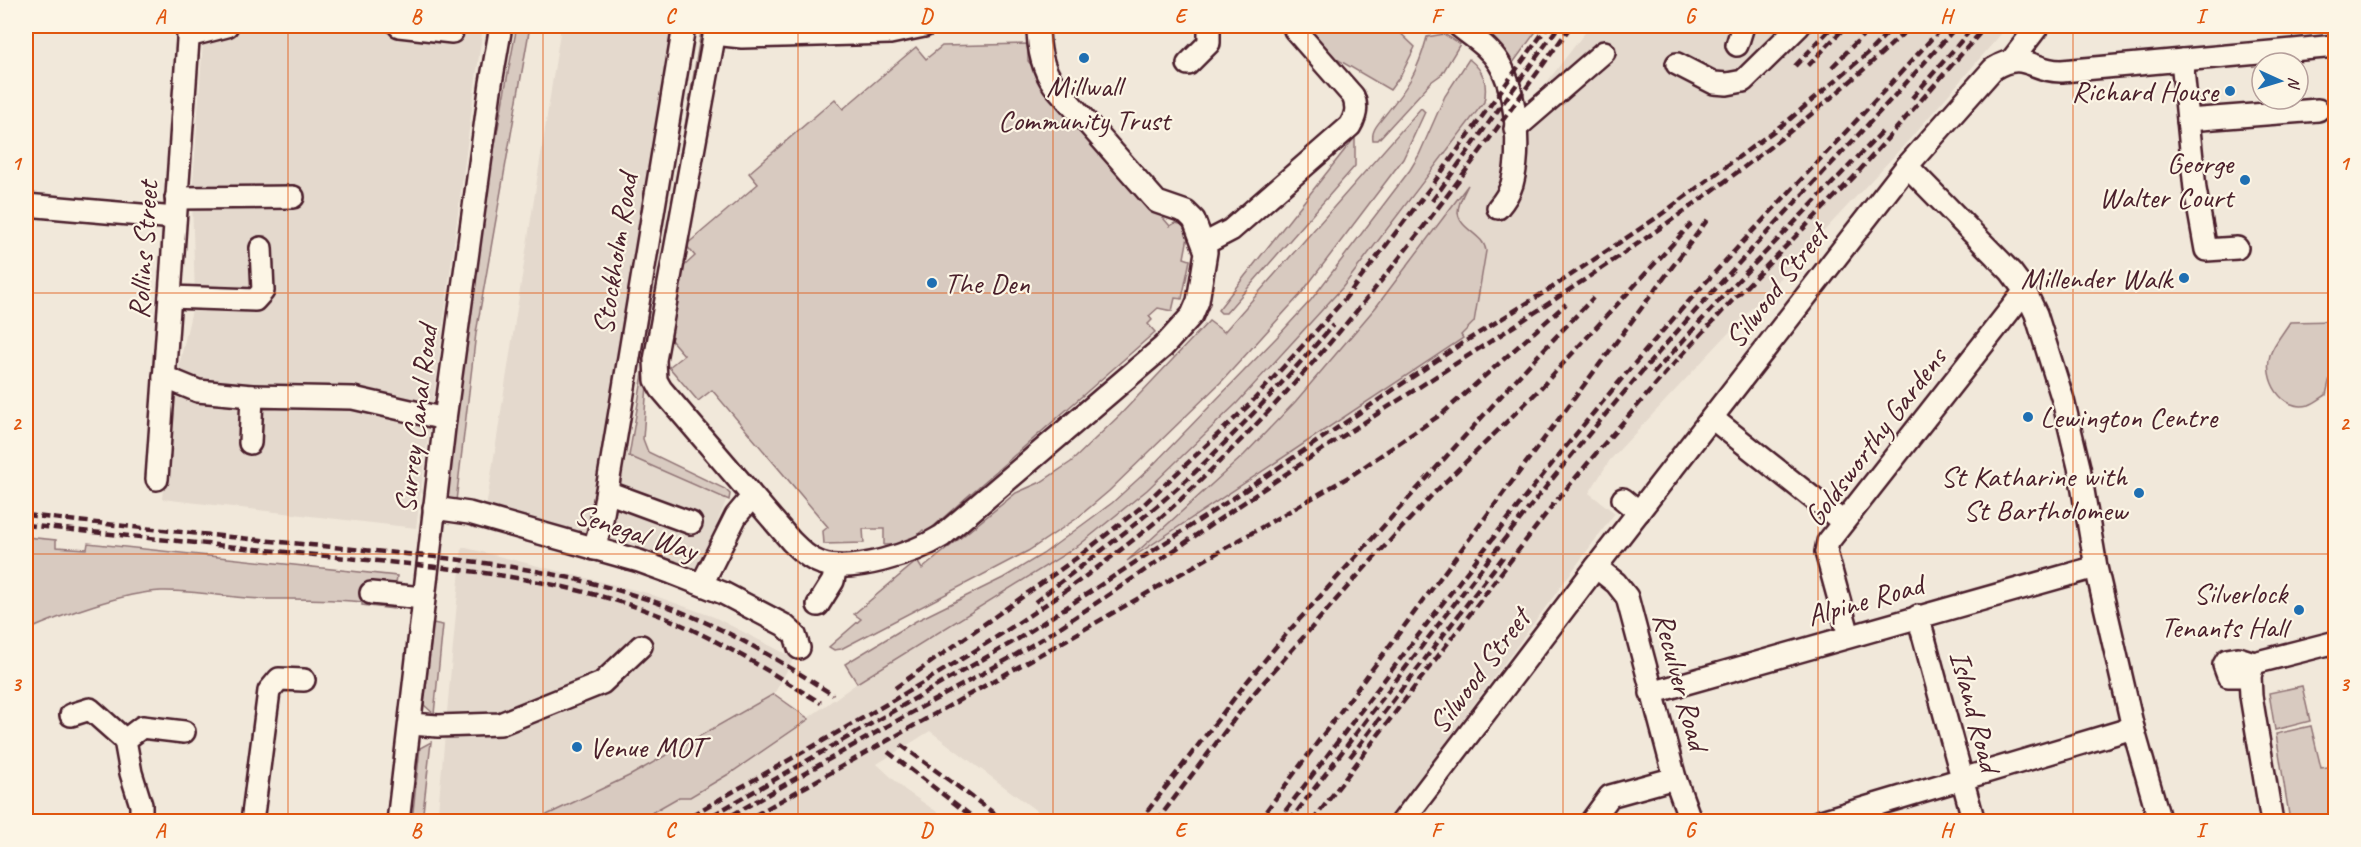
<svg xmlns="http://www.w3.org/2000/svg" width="2361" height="847" viewBox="0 0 2361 847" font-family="Caveat,sans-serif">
<rect width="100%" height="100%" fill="#f1e8da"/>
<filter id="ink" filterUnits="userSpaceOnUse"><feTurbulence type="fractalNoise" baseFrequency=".0167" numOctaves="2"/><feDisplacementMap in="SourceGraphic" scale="12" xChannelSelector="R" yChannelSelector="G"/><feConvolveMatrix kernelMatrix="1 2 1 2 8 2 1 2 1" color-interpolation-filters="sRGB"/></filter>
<g filter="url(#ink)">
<g fill="#e4d9cd">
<polygon points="204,26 483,26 416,528 162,499 171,400 195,297 192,197"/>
<polygon points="561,26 693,26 646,307 628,451 727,498 699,569 738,588 726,606 679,586 617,564 465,523 486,508"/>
<polygon points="1590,26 2008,26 1909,140 1610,460 1589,493 1615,513 1388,821 1050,821 930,731 877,764 905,790 950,821 644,822 644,817 679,797 690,797 736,769 863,679 1078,546 1191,449 1281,357 1410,201 1484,102 1528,107"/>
<polygon points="462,547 647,593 714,617 794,658 774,694 631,775 534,821 437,822"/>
</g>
<g fill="#d8cac0" stroke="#917476" stroke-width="1.5">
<path d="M517,26H530L476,333L456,501L449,499L446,491C462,335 487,179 517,26Z"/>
<polygon points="702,26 707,26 647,384 643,439 648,452 725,489 730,494 729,500 629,456"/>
<polygon points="1393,26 1415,47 1401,75 1390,90 1335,58 1308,29"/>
<polygon points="1491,26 1540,26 1510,67 1485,35"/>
<path d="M1444,34L1460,44L1442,74L1431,82L1378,140H1373C1371,130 1379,123 1385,115C1408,86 1417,74 1427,37Z"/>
<polygon points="1028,44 1028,61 1170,226 1175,223 1190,226 1184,258 1190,260 1182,299 1175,298 1172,311 1158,308 1149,316 1152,320 1148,324 1155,332 926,533 923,530 907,544 884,545 884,529 863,529 864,543 824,544 823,531 828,527 712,390 698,401 669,367 684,355 671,340 682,268 695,256 686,245 758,184 749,173 835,99 843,109 916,47 926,59 942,46"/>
<path d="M1469,59C1484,71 1488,83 1484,102L1342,288L1237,403L1147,490L1078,546L857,683L845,664L916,621L1003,578L1043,554L1112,503L1148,470L1278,336L1311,300L1410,170L1419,155L1445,96Z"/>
<polygon points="1421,108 1425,112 1403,159 1300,295 1223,380 1109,491 1076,519 1028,551 841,649 834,650 829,647 861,619 854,614 917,561 922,569 1016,493 1041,482 1071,462 1120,415 1209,321 1224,332"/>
<polygon points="1355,137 1355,166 1226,313 1221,313 1218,310"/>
<path d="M1468,185C1464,193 1458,203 1458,212C1459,230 1484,234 1486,251L1474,322L1461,335L1463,338L1127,561L1244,455L1295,402L1376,307Z"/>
<path d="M2335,321V355L2326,395C2321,398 2315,403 2309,405C2281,412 2263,379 2270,355C2274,343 2284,332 2290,322Z"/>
<path d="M26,537L56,540V547L87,549L88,543L397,576L393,609L362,605V602C328,598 296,599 262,599C228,598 195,590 161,591C125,592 59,616 26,631Z"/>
<polygon points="433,623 443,625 434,714 424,705"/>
<polygon points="2302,686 2310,721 2275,730 2269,693"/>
<polygon points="774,694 809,719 732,772 690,797 679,797 644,817 644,821 534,821 631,775"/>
<polygon points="2311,726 2321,768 2335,766 2335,821 2290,821 2276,734"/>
<polygon points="431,742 422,821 412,821 420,748"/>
</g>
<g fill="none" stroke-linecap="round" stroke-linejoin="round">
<defs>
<g id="minor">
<polyline points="399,26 452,32"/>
<path d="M716,26L655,360L656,380L661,389L791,541C800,550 809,559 821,563C852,574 915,553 942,536L1163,347L1192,315L1198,301L1206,252L1194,220L1186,212L1157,202L1054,85C1041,67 1038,47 1038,26"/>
<path d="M1459,26C1473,37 1489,47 1499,63C1517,92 1521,151 1512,184C1509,194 1504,201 1498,208"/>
<polyline points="714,34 742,37 890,33 924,26"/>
<polyline points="188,36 227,26"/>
<polyline points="1737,45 1743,26"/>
<polyline points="2012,60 2038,26"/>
<polyline points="2182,60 2195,189 2206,250 2237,248"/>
<polyline points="1188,64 1209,43 1209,26"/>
<polyline points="1677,64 1714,83 1727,84 1743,81 1799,26"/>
<polyline points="2188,120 2318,110"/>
<polyline points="1515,129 1604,52"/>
<polyline points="1907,166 2011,272 2025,291 2036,314 2063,400 2079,467 2096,567 2133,728 2160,822"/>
<polyline points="176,198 293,197"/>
<polyline points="26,205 175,218"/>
<path d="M1204,244L1231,230L1350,126C1356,116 1358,107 1353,96L1295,30L1294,26"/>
<polyline points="170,297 255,300 263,291 261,248"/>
<polyline points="164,377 198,391 252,396"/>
<polyline points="1712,418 1843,522"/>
<polyline points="250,443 252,396 353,398 445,419"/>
<polyline points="157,479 189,26"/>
<polyline points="607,492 691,523"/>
<polyline points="1623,499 1639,512"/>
<polyline points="434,508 469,513 639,561 672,573 723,593 784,625 795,635 799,648"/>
<polyline points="594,549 602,520 684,26"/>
<polyline points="1596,567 1616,583 1627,597 1675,778 1691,822"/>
<polyline points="702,584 736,516 752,497"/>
<polyline points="371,593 423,598"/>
<polyline points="818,605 833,581 836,566"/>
<polyline points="1918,616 1974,822"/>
<polyline points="1849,636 1826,552 1828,542 2025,291"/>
<polyline points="2254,663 2250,676 2251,696 2272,822"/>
<polyline points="2254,663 2336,642"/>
<polyline points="2250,676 2228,676 2224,665 2227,660 2238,658 2254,663"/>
<polyline points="1651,693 2096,567"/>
<polyline points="71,715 90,709 125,740"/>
<polyline points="410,724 438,726 500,724 602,683 641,646"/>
<polyline points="141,822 141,805 131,773 125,740 142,727 184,732"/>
<polyline points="252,822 269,691 279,679 304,680"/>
<polyline points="398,822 445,419 491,83 501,26"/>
<path d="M1402,822L1596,567L1907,166L1993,69C2025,49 2032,72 2062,71L2336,46"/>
<polyline points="1591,822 1610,796 1675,778"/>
<polyline points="1818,822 2133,728"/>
</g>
</defs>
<use href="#minor" stroke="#4a1f2b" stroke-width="26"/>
<use href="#minor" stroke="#fcf5e5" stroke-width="21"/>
<g stroke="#4a1f2b" stroke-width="4.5" stroke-dasharray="9 4.5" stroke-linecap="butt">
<polyline points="1795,66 1833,26"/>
<polyline points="1808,66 1846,26"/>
<polyline points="1832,67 1872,26"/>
<polyline points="1912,98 1974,26"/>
<polyline points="1432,201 1559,26"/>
<polyline points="1653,374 1726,293 1882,132"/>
<path d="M26,515C128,527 230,537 332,547C436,557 540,564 640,597C710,619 772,655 833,695"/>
<path d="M26,525C129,536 233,547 337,557C448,568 561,576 666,618C721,641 770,672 821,703"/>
<path d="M1035,602C1089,560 1145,519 1195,472C1244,425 1289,376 1333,325"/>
<polyline points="895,688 1078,557 1140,508 1249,405 1344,300 1430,188 1548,26"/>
<polyline points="901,745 1006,822"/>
<polyline points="888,752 979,822"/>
<polyline points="1350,757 1503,557"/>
<path d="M680,822C841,729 1010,642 1153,524C1183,499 1210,471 1237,444C1363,317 1467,170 1571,26"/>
<polyline points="701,822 1018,639 1244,491 1461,344 1556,285 1659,216 1790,119 1868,53 1894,26"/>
<path d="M720,822C781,787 841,752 902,718C948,692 995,668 1040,640C1147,571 1250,496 1357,427C1549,303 1746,184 1911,26"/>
<polyline points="743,822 1066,640 1352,475 1443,413 1566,304"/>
<polyline points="1139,822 1246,683 1288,632 1529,365 1593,298"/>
<polyline points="1156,822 1255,692 1350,584 1433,494 1536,393 1691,224"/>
<polyline points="1258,822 1708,219"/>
<path d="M1277,822C1398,662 1517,501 1647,349C1742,238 1846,135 1943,26"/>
<path d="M1289,822C1400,676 1508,528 1627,389C1733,264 1849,149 1957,26"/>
<polyline points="1312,822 1552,506 1598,451 1670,368 1732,301 1853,178 1986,26"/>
</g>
</g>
</g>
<path fill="none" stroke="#e0560e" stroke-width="1.5" stroke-opacity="0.55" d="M288,26V822M543,26V822M798,26V822M1053,26V822M1308,26V822M1563,26V822M1818,26V822M2073,26V822M26,293H2336M26,554H2336"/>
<g fill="#1f6fb2" stroke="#fcf5e5" stroke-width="2">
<circle cx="1084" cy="58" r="6"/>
<circle cx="2230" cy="91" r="6"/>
<circle cx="2245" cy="180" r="6"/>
<circle cx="2184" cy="278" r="6"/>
<circle cx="932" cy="283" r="6"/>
<circle cx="2028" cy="417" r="6"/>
<circle cx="2139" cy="493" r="6"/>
<circle cx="2299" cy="610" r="6"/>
<circle cx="577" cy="747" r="6"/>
</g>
<g text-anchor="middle" stroke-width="4.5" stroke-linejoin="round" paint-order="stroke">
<g font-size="30" fill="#4a1f2b" stroke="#fcf5e5" text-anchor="end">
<text x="1084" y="96" text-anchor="middle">Millwall<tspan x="1084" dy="34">Community Trust</tspan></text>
<text x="2218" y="101">Richard House</text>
<text x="2233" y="173">George<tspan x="2233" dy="34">Walter Court</tspan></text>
<text x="2172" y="288">Millender Walk</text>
<text x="944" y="293" text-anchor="start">The Den</text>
<text x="2040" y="427" text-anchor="start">Lewington Centre</text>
<text x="2127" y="486">St Katharine with<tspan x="2127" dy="34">St Bartholomew</tspan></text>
<text x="2287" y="603">Silverlock<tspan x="2287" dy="34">Tenants Hall</tspan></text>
<text x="589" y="757" text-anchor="start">Venue MOT</text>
</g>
<g font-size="30" fill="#4a1f2b" stroke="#fcf5e5">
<text transform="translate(143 250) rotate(-86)" y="10">Rollins Street</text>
<text transform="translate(615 254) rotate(-81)" y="10">Stockholm Road</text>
<text transform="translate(1776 286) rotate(-52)" y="10">Silwood Street</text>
<text transform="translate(416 419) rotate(-83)" y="10">Surrey Canal Road</text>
<text transform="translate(1875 437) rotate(-53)" y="10">Goldsworthy Gardens</text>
<text transform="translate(636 532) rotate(18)" y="10">Senegal Way</text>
<text transform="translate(1865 600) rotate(-16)" y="10">Alpine Road</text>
<text transform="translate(1479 671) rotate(-53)" y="10">Silwood Street</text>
<text transform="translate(1681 681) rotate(75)" y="10">Reculver Road</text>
<text transform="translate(1975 711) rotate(75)" y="10">Island Road</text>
</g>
</g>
<rect width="2361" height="847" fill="none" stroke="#fcf5e5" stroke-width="66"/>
<g transform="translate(2280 81) rotate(94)"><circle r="28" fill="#fcf5e5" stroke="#b59f9b" stroke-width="1.5"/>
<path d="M0-4.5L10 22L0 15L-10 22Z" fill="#1f6fb2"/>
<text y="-9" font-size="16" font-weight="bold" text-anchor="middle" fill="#4a1f2b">N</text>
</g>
<rect x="33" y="33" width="2295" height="781" fill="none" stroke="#e0560e" stroke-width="2"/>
<g font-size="20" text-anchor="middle" font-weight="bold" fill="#e0560e">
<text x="160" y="23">A</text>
<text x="416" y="23">B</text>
<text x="670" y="23">C</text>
<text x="926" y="23">D</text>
<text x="1180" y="23">E</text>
<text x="1436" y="23">F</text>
<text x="1690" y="23">G</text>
<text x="1946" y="23">H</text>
<text x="2200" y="23">I</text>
<text x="16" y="170">1</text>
<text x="2344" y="170">1</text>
<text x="16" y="430">2</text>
<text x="2344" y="430">2</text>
<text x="16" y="691">3</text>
<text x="2344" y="691">3</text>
<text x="160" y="837">A</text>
<text x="416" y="837">B</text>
<text x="670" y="837">C</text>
<text x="926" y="837">D</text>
<text x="1180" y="837">E</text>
<text x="1436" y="837">F</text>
<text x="1690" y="837">G</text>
<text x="1946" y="837">H</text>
<text x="2200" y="837">I</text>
</g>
</svg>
